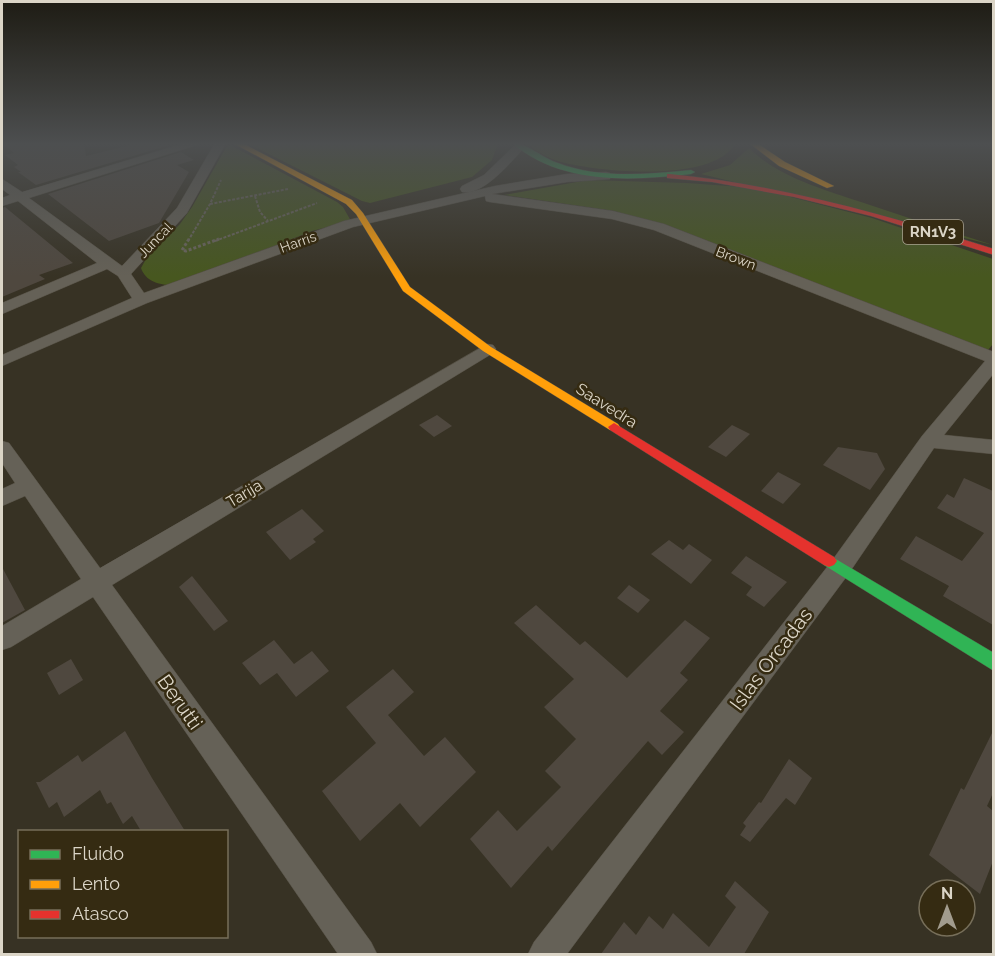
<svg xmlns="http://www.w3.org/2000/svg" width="995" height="956" viewBox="0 0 995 956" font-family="Raleway,sans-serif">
<rect width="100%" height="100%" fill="#373224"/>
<g fill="#47571f">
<polygon points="247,143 498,143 492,160 472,177 370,203 362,201"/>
<path d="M526,143H735C715,184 594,172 558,161C546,157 536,151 526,143Z"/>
<path d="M227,146H232L337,202L343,207L351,221L312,231L177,285C163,286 146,283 141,268L146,259L180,224L192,207Z"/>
<path d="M749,148C778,177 823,189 861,202C905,217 949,231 993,245L701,174L730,165Z"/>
<polygon points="588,180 687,183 756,188 872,218 993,259 993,344 988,350 669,226 614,211 504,195"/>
</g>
<g fill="#4f483f">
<polygon points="2,143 84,143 86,156 139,143 170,145 36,185 18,172 21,172 14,167 18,165 5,155 14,153"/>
<polygon points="181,152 194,160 177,165 189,172 159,223 109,241 48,194"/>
<polygon points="5,207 73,263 39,275 45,279 2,297 2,208"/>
<polygon points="437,415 452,426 434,437 419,425"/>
<polygon points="732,425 750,434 726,457 708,447"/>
<polygon points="838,447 877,453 885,469 870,490 823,465"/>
<polygon points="778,472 801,484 783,504 761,491"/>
<polygon points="964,478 993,491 993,625 943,596 949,586 900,559 916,536 962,561 984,533 937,508 947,494 954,498"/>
<polygon points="302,509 324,531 313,539 316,542 290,560 266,532"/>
<polygon points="669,540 683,550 689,544 712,560 691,584 651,554"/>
<polygon points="746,556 787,582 764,607 746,595 752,587 731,573"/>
<polygon points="2,567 25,610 2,623"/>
<polygon points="192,576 228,621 214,631 179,587"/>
<polygon points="629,585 650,600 638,613 617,598"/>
<polygon points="536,605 580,645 585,641 627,678 685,620 710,638 680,673 688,680 660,711 684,732 662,755 648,741 552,851 548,846 511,888 470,839 498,810 517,831 561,787 545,771 576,739 544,707 574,679 514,623"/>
<polygon points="274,640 294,664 312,651 329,671 296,697 277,673 260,685 242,663"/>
<polygon points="71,659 83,680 59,695 47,673"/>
<polygon points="393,669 414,692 388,715 424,756 445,737 476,772 420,827 400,803 360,841 322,791 376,743 346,707"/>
<polygon points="125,731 152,778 185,831 141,831 132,816 123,824 111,802 107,804 100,790 64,817 57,802 49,808 36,782 40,782 78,755 82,762"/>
<polygon points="993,731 993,793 987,806 993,811 993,861 980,894 929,855 961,788 964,790"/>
<polygon points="789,759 812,778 795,805 786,798 750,842 740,835 746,826 743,823 759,802 761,803"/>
<polygon points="735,881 769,912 744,954 601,954 624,922 636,935 649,916 663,929 673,913 709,947 736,907 725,896"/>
</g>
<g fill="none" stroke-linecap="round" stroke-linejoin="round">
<defs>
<g id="street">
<polygon points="185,143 203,143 29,198 122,266 177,208 215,143 226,143 187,213 131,274 144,293 344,221 495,186 567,174 606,172 610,173 610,179 567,182 492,194 613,211 664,224 994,352 994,373 944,435 994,440 994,454 934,448 847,576 567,954 528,954 534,942 831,562 922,436 985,361 654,230 612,219 490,202 486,201 485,196 353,227 147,303 2,366 2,355 132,298 118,276 107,269 2,314 2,303 97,263 18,201 2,206 2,198 10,195 2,189 2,179 22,192"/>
<path d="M519,144L523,145V149C510,163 483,196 462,192L460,189L462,186L484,175L515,145Z"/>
<polygon points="487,344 493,345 496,349 493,353 112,585 371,942 377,954 338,954 93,597 11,647 2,650 2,626 81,579 25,496 2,506 2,489 15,483 2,463 2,441 9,443 100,568"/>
</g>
<g id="fast">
<path d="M512,143C528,143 542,158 558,163C600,179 647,174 691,170L695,172L691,174C631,181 561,185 512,143Z"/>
<polygon points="829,555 994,653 994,671 824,565 821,561 824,557"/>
</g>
<g id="slow">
<polygon points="233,143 242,143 352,200 363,213 410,287 491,347 618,424 620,427 618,430 610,430 483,351 403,291 356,214 346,204"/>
<polygon points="749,143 757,143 785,162 834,186 827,188 779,166"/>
</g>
<g id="jam">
<path d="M670,174C782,185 887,215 994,249V255L871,216L794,197L712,182L667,178V174Z"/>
<polygon points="614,423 834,557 837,561 834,565 829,567 824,565 610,430 608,427"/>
</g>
</defs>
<use href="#street" stroke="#534e42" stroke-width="1"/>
<use href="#fast" stroke="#534e42" stroke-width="1"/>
<use href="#slow" stroke="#534e42" stroke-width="1"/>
<use href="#jam" stroke="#534e42" stroke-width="1"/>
<g stroke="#6a665d" stroke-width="2" stroke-dasharray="3 1.5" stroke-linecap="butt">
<polyline points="255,196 260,212 268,221"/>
<polyline points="210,204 288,189"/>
<polyline points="188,241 210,204 221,180"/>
<polyline points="215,241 317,203"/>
</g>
<polyline stroke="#6a665d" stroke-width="3" stroke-dasharray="3 2" stroke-linecap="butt" points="189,239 182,250 186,251 219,239"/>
<use href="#street" fill="#656157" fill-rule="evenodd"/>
<use href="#fast" fill="#30b455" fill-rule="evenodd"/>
<use href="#slow" fill="#ff9f0a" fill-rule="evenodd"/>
<use href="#jam" fill="#e5322d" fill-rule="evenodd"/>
</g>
<linearGradient id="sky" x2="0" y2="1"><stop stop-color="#1e1c14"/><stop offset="0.52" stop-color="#4d4f50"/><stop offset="1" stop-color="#4d4f50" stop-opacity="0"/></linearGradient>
<rect width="995" height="277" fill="url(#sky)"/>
<g text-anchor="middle" stroke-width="5" stroke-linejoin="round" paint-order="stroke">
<g font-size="14" fill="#dbd5c7" stroke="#352b12">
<text transform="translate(155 240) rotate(-46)" y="5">Juncal</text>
<text transform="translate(298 242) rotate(-20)" y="5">Harris</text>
<text transform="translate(736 258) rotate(21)" y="5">Brown</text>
</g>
<rect fill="#352b12" stroke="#a9a291" stroke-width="1.5" x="903" y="220" width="60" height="24" rx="4.5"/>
<g font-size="15" font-weight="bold" fill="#dbd5c7">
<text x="933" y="237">RN1V3</text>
</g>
<g font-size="16" fill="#dbd5c7" stroke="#352b12">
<text transform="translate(607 405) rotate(32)" y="6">Saavedra</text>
<text transform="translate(244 493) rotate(-31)" y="6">Tarija</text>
</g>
<g font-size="20" fill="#dbd5c7" stroke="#352b12">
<text transform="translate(771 659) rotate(-53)" y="7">Islas Orcadas</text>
<text transform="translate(180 702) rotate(55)" y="7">Berutti</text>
</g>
</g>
<rect width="995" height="956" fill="none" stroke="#dbd5c7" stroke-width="6"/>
<rect x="18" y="830" width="210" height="108" fill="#352b12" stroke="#776f5a" stroke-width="1.5"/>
<rect x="30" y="850" width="30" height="9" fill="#30b455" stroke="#776f5a" stroke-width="1.5"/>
<text x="72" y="860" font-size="18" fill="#dbd5c7">Fluido</text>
<rect x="30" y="880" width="30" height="9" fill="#ff9f0a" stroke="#776f5a" stroke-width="1.5"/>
<text x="72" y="890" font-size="18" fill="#dbd5c7">Lento</text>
<rect x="30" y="910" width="30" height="9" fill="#e5322d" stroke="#776f5a" stroke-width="1.5"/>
<text x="72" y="920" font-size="18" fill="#dbd5c7">Atasco</text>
<g transform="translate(947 908)"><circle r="28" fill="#352b12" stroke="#776f5a" stroke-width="1.5"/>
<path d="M0-4.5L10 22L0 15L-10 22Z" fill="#a29c8e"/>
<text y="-9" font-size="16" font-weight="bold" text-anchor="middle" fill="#dbd5c7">N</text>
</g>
</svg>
